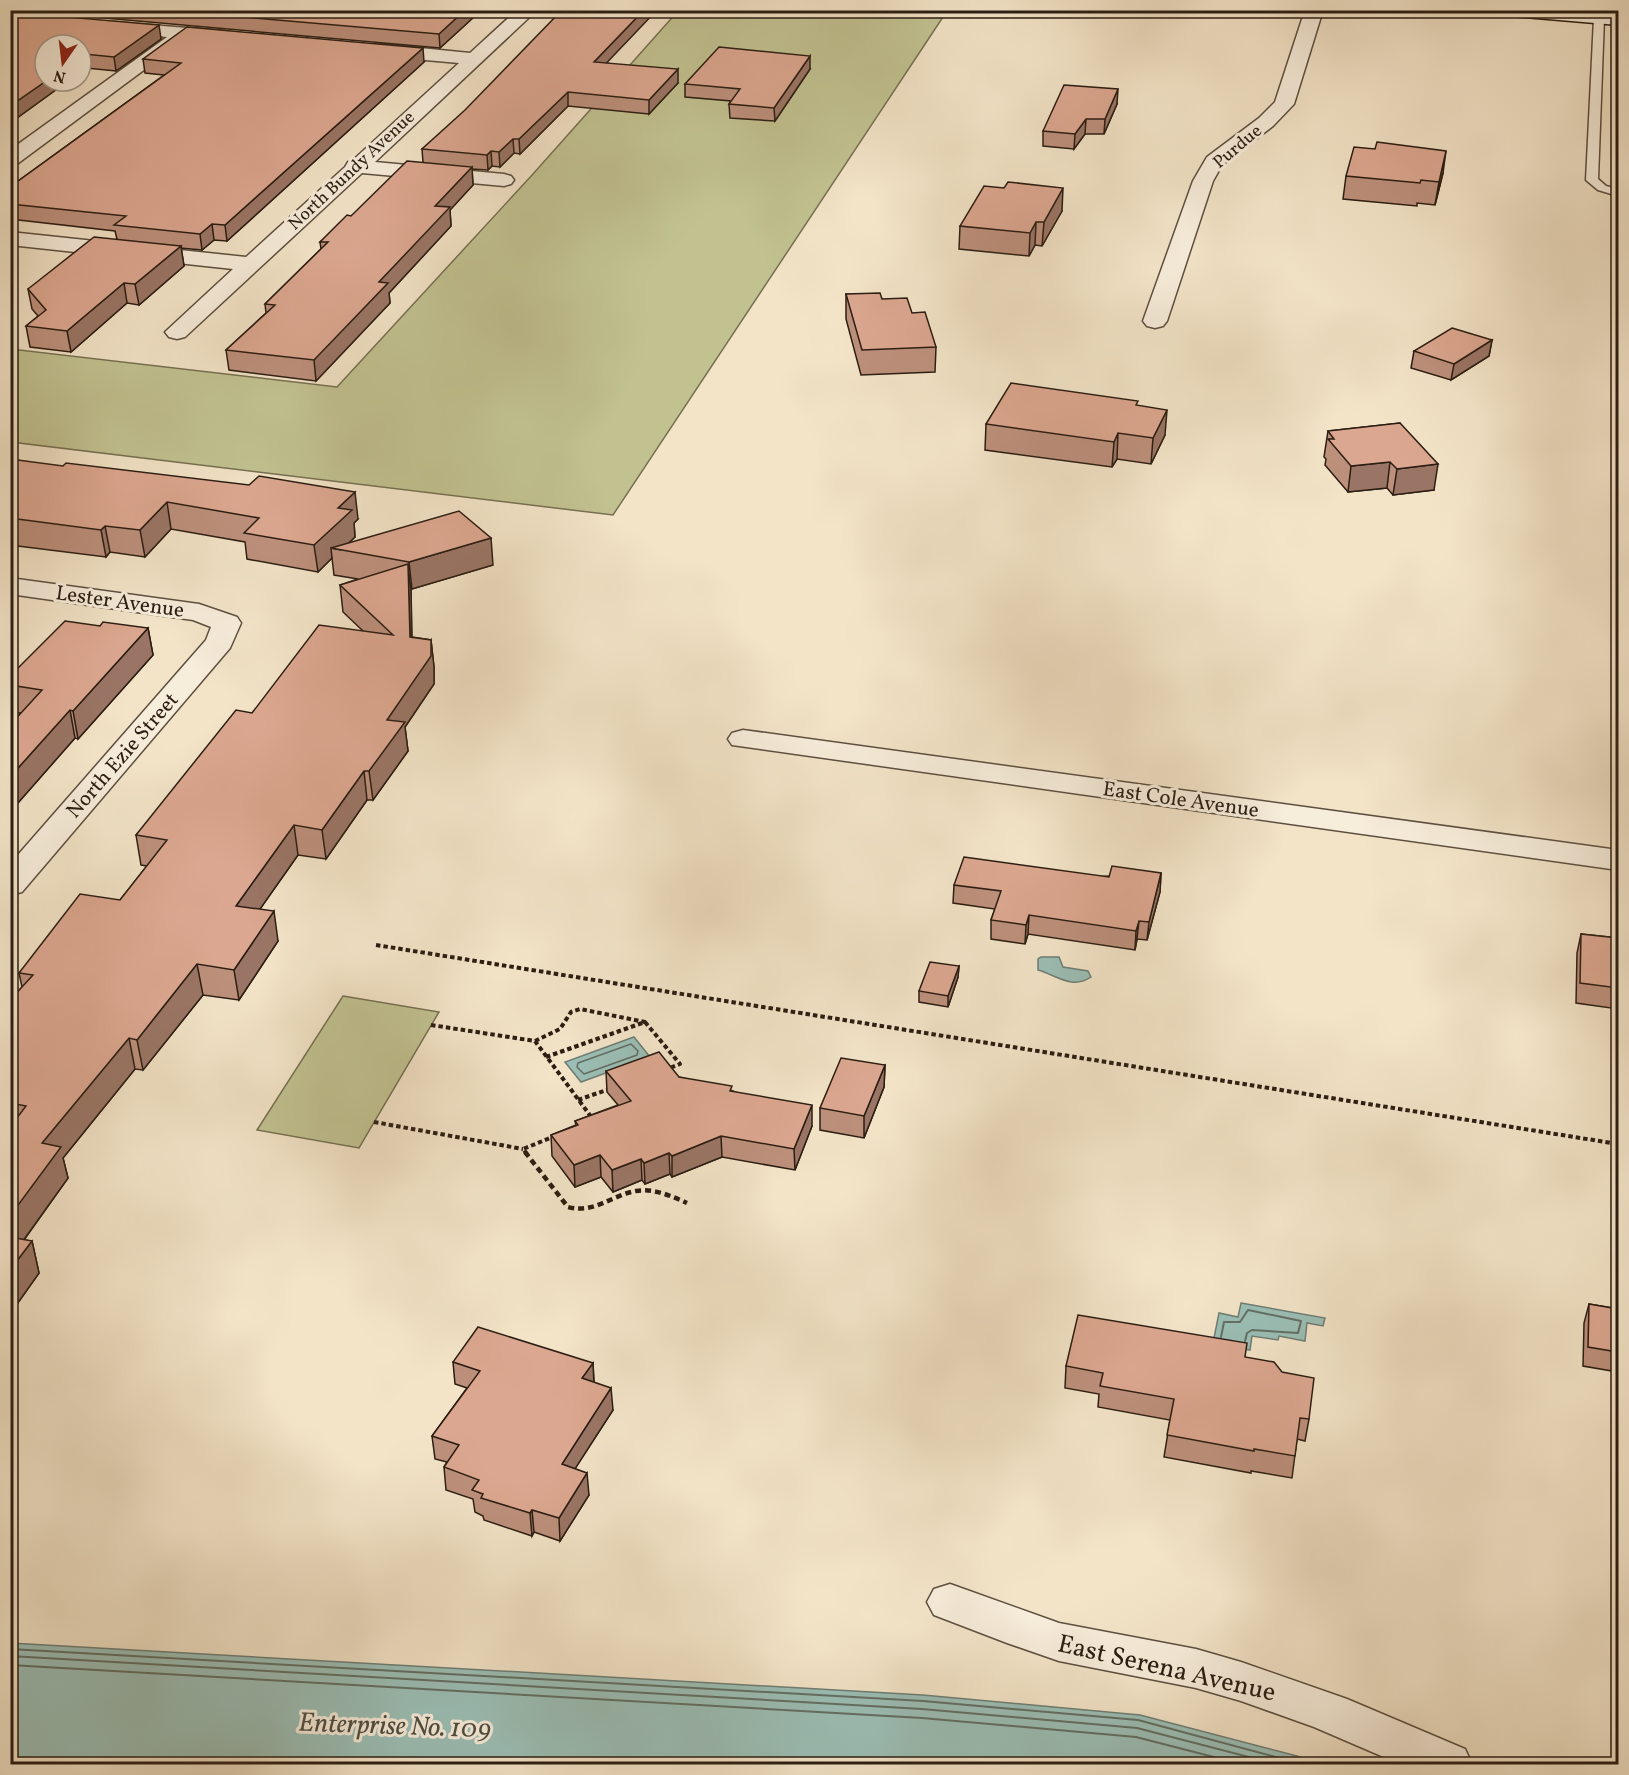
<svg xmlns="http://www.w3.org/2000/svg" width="1629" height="1775" viewBox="0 0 1629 1775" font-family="Vollkorn,serif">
<rect width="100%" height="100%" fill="#f3e4c8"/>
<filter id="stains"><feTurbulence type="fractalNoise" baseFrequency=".00333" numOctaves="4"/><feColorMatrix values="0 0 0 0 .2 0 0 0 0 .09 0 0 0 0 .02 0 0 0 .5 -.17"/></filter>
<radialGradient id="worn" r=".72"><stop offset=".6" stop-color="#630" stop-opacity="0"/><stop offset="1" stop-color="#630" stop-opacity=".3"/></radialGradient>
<g fill="#c2c291" stroke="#767052" stroke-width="1.5">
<polygon points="678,11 947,11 613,515 11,442 11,349 337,387 533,174"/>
<polygon points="343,996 439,1012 359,1148 257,1130"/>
</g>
<g fill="#9bbfb6" stroke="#6e7e75" stroke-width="1.5">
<path d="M1041,957H1059L1063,967L1088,971L1091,977C1072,990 1056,975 1038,970V959Z"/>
<polygon points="634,1037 650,1057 581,1082 565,1062"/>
<polygon points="1241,1303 1325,1318 1323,1326 1307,1323 1305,1341 1279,1336 1278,1340 1252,1336 1250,1350 1213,1343 1219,1313 1238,1317"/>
<polygon points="10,1643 923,1695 1140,1715 1297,1756 1318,1764 11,1764"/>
</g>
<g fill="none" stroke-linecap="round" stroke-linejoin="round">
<polygon stroke="#636e64" stroke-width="1.5" points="631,1044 638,1051 637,1055 584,1074 577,1067 578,1063"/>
<g stroke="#636e64" stroke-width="2">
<polyline points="1221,1337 1224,1322 1240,1322 1248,1310 1301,1321 1298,1333 1252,1330 1247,1333 1245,1341"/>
<polyline points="10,1649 923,1701 1138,1720 1302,1764"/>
<polyline points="10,1656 922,1709 1137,1728 1276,1764"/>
<polyline points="10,1665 922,1718 1136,1737 1241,1764"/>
</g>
<defs>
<polygon id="lane" points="1599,15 1604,18 1598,179 1606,186 1618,189 1618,196 1598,190 1586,180 1594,18"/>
<g id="street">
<polygon points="517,10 537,10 375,162 504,174 511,176 514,180 511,184 504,186 362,173 185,337 177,339 169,337 165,332 233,269 10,245 10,232 246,257 345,167 348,162 352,161 459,63 380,56 373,54 371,50 373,46 380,44 470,53"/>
<polygon points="1305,10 1323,10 1294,104 1273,126 1222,165 1213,181 1167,321 1163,326 1155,328 1147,326 1143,321 1193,181 1207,157 1259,118 1275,102"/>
<polygon points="114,22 224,31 230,32 233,36 230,40 224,41 187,38 17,164 10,166 10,150 167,37 108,31 105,27 108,23"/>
<polygon points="10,578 199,604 237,617 241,623 230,648 22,892 10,895 10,864 206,640 211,627 193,620 10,594"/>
<polygon points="743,730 1618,850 1618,870 732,745 728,739 732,733"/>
<polygon points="950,1584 1059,1623 1196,1649 1241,1662 1347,1699 1465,1749 1472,1764 1400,1764 1314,1727 1241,1701 1196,1688 1059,1661 1007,1643 934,1615 927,1602 934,1589"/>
</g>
<polygon id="secondary" points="1490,10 1569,10 1618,15 1618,25 1499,15"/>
</defs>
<use href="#lane" stroke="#5d4f40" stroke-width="3"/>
<use href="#street" stroke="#5d4f40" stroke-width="3"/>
<use href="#secondary" stroke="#2b1d13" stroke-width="3"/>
<g stroke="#2b1d13" stroke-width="4" stroke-dasharray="4.5 3" stroke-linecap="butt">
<polyline points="376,945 1618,1144"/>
<polyline points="431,1025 535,1041 592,1118"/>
<polyline points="535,1041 560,1029 571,1012 580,1009 645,1022"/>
<polyline points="546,1057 645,1022 680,1064 667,1069"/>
<polyline points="578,1100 612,1088"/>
<polyline points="374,1122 523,1149"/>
<polyline points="527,1154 523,1149 555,1136"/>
</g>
<path stroke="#2b1d13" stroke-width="4.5" stroke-dasharray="6 4" stroke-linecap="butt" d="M525,1152L568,1207C594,1214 612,1195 636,1191C654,1188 671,1196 687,1203"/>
<use href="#lane" fill="#f7eddb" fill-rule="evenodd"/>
<use href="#street" fill="#f7eddb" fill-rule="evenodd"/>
<use href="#secondary" fill="#f7eddb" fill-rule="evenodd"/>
</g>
<g fill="#bd907c" stroke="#2b1d13" stroke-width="1.5">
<polygon points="14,10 475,10 475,16 440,48"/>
<polygon points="10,12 161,39 116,71 86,68 45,81 68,81 13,121 14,123 10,125"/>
<polygon points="143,59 424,62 227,241 214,240 202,250 181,248 184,266 139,305 127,303 71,352 30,347 26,326 38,316 32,309 28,289 117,239 115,231 10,219 10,187 164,75 145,73"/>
<polygon points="607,63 678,83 649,114 568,106 520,154 514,153 500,167 492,166 488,170 472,169 473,185 450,210 451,226 389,293 390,303 316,381 229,370 226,350 266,313 265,304 321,249 320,242 351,216 423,162 422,149"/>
<polygon points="810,69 775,121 730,118 729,104 731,101 685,97 685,84"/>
<polygon points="1117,104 1104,134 1085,134 1074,149 1043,146 1043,131"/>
<polygon points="1443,173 1435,205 1417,203 1417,206 1343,199 1346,176"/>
<polygon points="1004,188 1062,211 1042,246 1035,245 1029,256 959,249 960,226"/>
<polygon points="846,294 882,299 936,347 935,372 861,375 846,319"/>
<polygon points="1492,340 1489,356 1451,380 1411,368 1414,351"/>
<polygon points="1138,406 1165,435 1151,464 1117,459 1112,467 985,450 986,424"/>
<polygon points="1400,423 1434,490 1393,495 1387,488 1348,492 1325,465 1326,459 1324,457 1328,431"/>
<polygon points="10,459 358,519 354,523 355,537 349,543 493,565 411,589 412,637 431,640 434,667 434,684 405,727 408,751 373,800 367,800 326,859 298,855 260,909 278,941 239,1000 203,995 143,1070 135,1069 63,1158 68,1178 24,1240 32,1241 39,1273 15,1307 10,1306 10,1000 22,987 19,973 120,900 147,866 141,865 136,835 252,713 363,631 343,612 340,585 358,579 334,575 332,558 318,572 247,559 245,542 171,529 145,557 110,552 106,557 10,545"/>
<polygon points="100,626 148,628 153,655 78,739 75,738 10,812 10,725 21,713 10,712 10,676"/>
<polygon points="1161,873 1160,892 1147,940 1137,939 1135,950 1028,934 1025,944 991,939 991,920 995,909 953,903 954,885"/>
<polygon points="1581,934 1618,938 1618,1009 1576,1003 1577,953"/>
<polygon points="959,966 958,977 948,1007 919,1002 919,991"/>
<polygon points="885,1065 884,1087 864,1138 820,1130 820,1108"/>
<polygon points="606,1071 679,1077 733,1091 812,1126 795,1170 722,1157 672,1177 670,1174 645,1184 642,1180 613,1192 601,1177 575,1187 552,1156 551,1135 576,1125 575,1121 618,1105 607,1092"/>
<polygon points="1589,1304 1618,1309 1618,1372 1583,1366 1584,1323"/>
<polygon points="1245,1357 1309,1419 1305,1441 1297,1439 1292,1478 1251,1471 1251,1473 1164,1457 1170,1420 1098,1407 1099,1394 1065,1388 1066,1366"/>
<polygon points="453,1362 593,1363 594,1382 613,1410 575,1468 589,1495 560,1541 534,1532 532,1536 484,1520 483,1516 475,1512 473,1499 446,1490 444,1467 447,1462 435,1459 432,1436 467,1388 455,1384"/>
</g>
<g fill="#9a7565" stroke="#2b1d13" stroke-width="1.5">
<polygon points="465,10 475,10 475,16 440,48 439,34"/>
<polygon points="644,10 657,10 595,75 594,62"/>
<polygon points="159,25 161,39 116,71 114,57"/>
<polygon points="423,48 424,62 227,241 225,225"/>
<polygon points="84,54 86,68 81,72 81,56"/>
<polygon points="810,56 810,69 775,121 774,108"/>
<polygon points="678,69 678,83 649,114 649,100"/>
<polygon points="46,81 68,81 13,121 14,123 10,125 10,106"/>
<polygon points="1118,89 1117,104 1104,134 1105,119"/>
<polygon points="568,92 568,106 520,154 519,139"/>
<polygon points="1086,119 1085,134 1074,149 1075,134"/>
<polygon points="513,139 514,153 500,167 499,152"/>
<polygon points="491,151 492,166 488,170 487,155"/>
<polygon points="1446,151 1443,173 1435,205 1439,182"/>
<polygon points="472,167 473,185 450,210 451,226 389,293 390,303 316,381 314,360 435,206"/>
<polygon points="1063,188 1062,211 1042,246 1044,222"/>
<polygon points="1036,222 1035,245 1029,256 1030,233"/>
<polygon points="212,224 214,240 202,250 200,234"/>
<polygon points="181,246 184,266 139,305 135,284"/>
<polygon points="124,283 127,303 71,352 67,331"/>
<polygon points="1492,340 1489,356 1451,380 1454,364"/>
<polygon points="1167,410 1165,435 1151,464 1153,438"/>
<polygon points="1118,433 1117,459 1112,467 1114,442"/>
<polygon points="1390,462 1387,488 1348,492 1351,466"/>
<polygon points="1438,464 1434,490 1393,495 1397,469"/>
<polygon points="355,492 358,519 354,523 355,537 341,550 331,548 332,558 318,572 314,545 338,508"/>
<polygon points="167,502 171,529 145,557 140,530"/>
<polygon points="105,526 110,552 106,557 101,530"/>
<polygon points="491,538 493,565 412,589 409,562"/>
<polygon points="408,564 411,591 412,665 410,637"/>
<polygon points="148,628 153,655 78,739 73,711"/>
<polygon points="431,640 434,667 434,684 405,727 408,751 373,800 369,771 387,720"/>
<polygon points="70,710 75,738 10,812 10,777"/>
<polygon points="364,771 367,800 326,859 322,830"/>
<polygon points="294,825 298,855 241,936 236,906"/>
<polygon points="1161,873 1160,892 1147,940 1149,922"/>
<polygon points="274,911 278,941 239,1000 234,970"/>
<polygon points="1029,915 1028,934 1025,944 1026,925"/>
<polygon points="1139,921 1137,939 1135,950 1136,931"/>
<polygon points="197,964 203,995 143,1070 137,1040"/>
<polygon points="959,966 958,977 948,1007 948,996"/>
<polygon points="129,1038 135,1069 63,1158 68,1178 10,1259 10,1216 42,1143"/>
<polygon points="885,1065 884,1087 864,1138 864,1116"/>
<polygon points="812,1105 812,1126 795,1170 794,1149"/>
<polygon points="721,1136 722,1157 672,1177 672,1156"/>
<polygon points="669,1153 670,1174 645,1184 644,1163"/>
<polygon points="600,1155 601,1177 575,1187 574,1165"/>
<polygon points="641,1159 642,1180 613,1192 612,1170"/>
<polygon points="32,1241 39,1273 15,1307 10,1289 10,1270"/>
<polygon points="593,1363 594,1385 582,1378"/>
<polygon points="611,1388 613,1410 564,1486 562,1464"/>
<polygon points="587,1473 589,1495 560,1541 559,1518"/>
<polygon points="532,1510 534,1532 532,1536 530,1513"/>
</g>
<g fill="#dca790" stroke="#2b1d13" stroke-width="1.5">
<polygon points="163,10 465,10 439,34"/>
<polygon points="562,10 644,10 594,62 678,69 649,100 568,92 519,139 513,139 499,152 491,151 487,155 422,149 465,110"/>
<polygon points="10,12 159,25 114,57 84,54 81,56 81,45 45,45 45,81 46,81 10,106"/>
<polygon points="187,27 423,48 225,225 212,224 200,234 114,225 126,216 10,204 10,187 181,63 143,59"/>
<polygon points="719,47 810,56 774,108 729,104 740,89 685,84"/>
<polygon points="1064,85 1118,89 1105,119 1086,119 1075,134 1043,131"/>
<polygon points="1377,142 1446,151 1439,182 1421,180 1420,183 1346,176 1354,147 1375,149"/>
<polygon points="407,161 472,167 435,206 450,207 379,282 388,283 314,360 226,350 275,305 265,304 328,242 320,242 347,215 351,216"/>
<polygon points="1008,182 1063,188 1044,222 1036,222 1030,233 960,226 984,186 1004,188"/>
<polygon points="94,237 181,246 135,284 124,283 67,331 26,326 46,310 28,289"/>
<polygon points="880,293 882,299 907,298 912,313 925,312 936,347 862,350 846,294"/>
<polygon points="1452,328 1492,340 1454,364 1414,351"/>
<polygon points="1011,383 1138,401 1136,405 1167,410 1153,438 1118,433 1114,442 986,424"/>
<polygon points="1400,423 1438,464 1397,469 1390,462 1351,466 1328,439 1334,439 1328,431"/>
<polygon points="10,459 63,466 66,463 249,485 259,476 355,492 338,508 352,510 314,545 244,533 259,518 167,502 140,530 105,526 101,530 10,518"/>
<polygon points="459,511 491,538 409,562 331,548"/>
<polygon points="408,564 410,637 431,640 431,656 387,720 405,722 369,771 364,771 322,830 294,825 236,906 274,911 234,970 197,964 137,1040 129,1038 42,1143 61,1147 10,1216 10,1127 26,1106 10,1103 10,1000 33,975 19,973 80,894 120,900 167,840 136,835 236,710 252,713 319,625 393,635 340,585"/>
<polygon points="65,621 100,626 103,622 148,628 73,711 70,710 10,777 10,725 42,690 10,685 10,676"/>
<polygon points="964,857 1109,877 1112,866 1161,873 1149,922 1139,921 1136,931 1029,915 1026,925 991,920 1001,891 954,885"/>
<polygon points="1581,934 1618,938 1618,988 1580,983"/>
<polygon points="930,962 959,966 948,996 919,991"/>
<polygon points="659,1052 679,1077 732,1086 730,1091 812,1105 794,1149 721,1136 672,1156 669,1153 644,1163 641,1159 612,1170 600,1155 574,1165 551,1135 578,1125 575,1121 631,1101 606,1071"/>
<polygon points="841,1058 885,1065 864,1116 820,1108"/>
<polygon points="10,1237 32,1241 10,1270"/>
<polygon points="1589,1304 1618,1309 1618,1352 1588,1347"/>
<polygon points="1078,1315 1247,1343 1245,1357 1274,1362 1282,1372 1314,1378 1309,1419 1300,1418 1295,1456 1254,1449 1254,1451 1167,1435 1174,1399 1100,1386 1103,1373 1066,1366"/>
<polygon points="478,1327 593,1363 582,1378 611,1388 562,1464 587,1473 559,1518 532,1510 530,1513 481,1498 483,1494 472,1490 479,1480 444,1467 459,1445 432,1436 480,1371 453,1362"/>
</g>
<g text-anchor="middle" stroke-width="6" stroke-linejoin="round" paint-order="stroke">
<g font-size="18" fill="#2b1d13" stroke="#f7eddb">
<text transform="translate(1237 146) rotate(-40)" y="6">Purdue</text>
<text transform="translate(351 170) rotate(-43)" y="6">North Bundy Avenue</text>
</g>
<g font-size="21" fill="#2b1d13" stroke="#f7eddb">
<text transform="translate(120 601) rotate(8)" y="7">Lester Avenue</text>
<text transform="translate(122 755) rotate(-49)" y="7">North Ezie Street</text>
<text transform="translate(1181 799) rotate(8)" y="7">East Cole Avenue</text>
</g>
<g font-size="26" fill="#2b1d13" stroke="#f7eddb">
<text transform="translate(1167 1667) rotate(13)" y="9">East Serena Avenue</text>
</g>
<g font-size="27" font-style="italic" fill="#4d4e44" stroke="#f7eddb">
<text transform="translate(395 1725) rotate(2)" y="9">Enterprise No. 109</text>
</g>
</g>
<rect width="1629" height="1775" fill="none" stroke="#f3e4c8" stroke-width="36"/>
<rect x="12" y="12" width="1605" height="1751" fill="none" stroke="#2b1d13" stroke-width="3"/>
<rect x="18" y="18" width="1593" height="1739" fill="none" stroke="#2b1d13" stroke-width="1.5"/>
<g transform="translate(63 63) rotate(194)"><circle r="28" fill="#f7eddb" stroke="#a59a8b" stroke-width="1.5"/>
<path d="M0-4.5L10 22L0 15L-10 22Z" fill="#8f2418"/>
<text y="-9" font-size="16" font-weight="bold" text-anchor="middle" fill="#2b1d13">N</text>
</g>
<rect width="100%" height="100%" filter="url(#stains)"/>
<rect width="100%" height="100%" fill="url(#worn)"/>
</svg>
